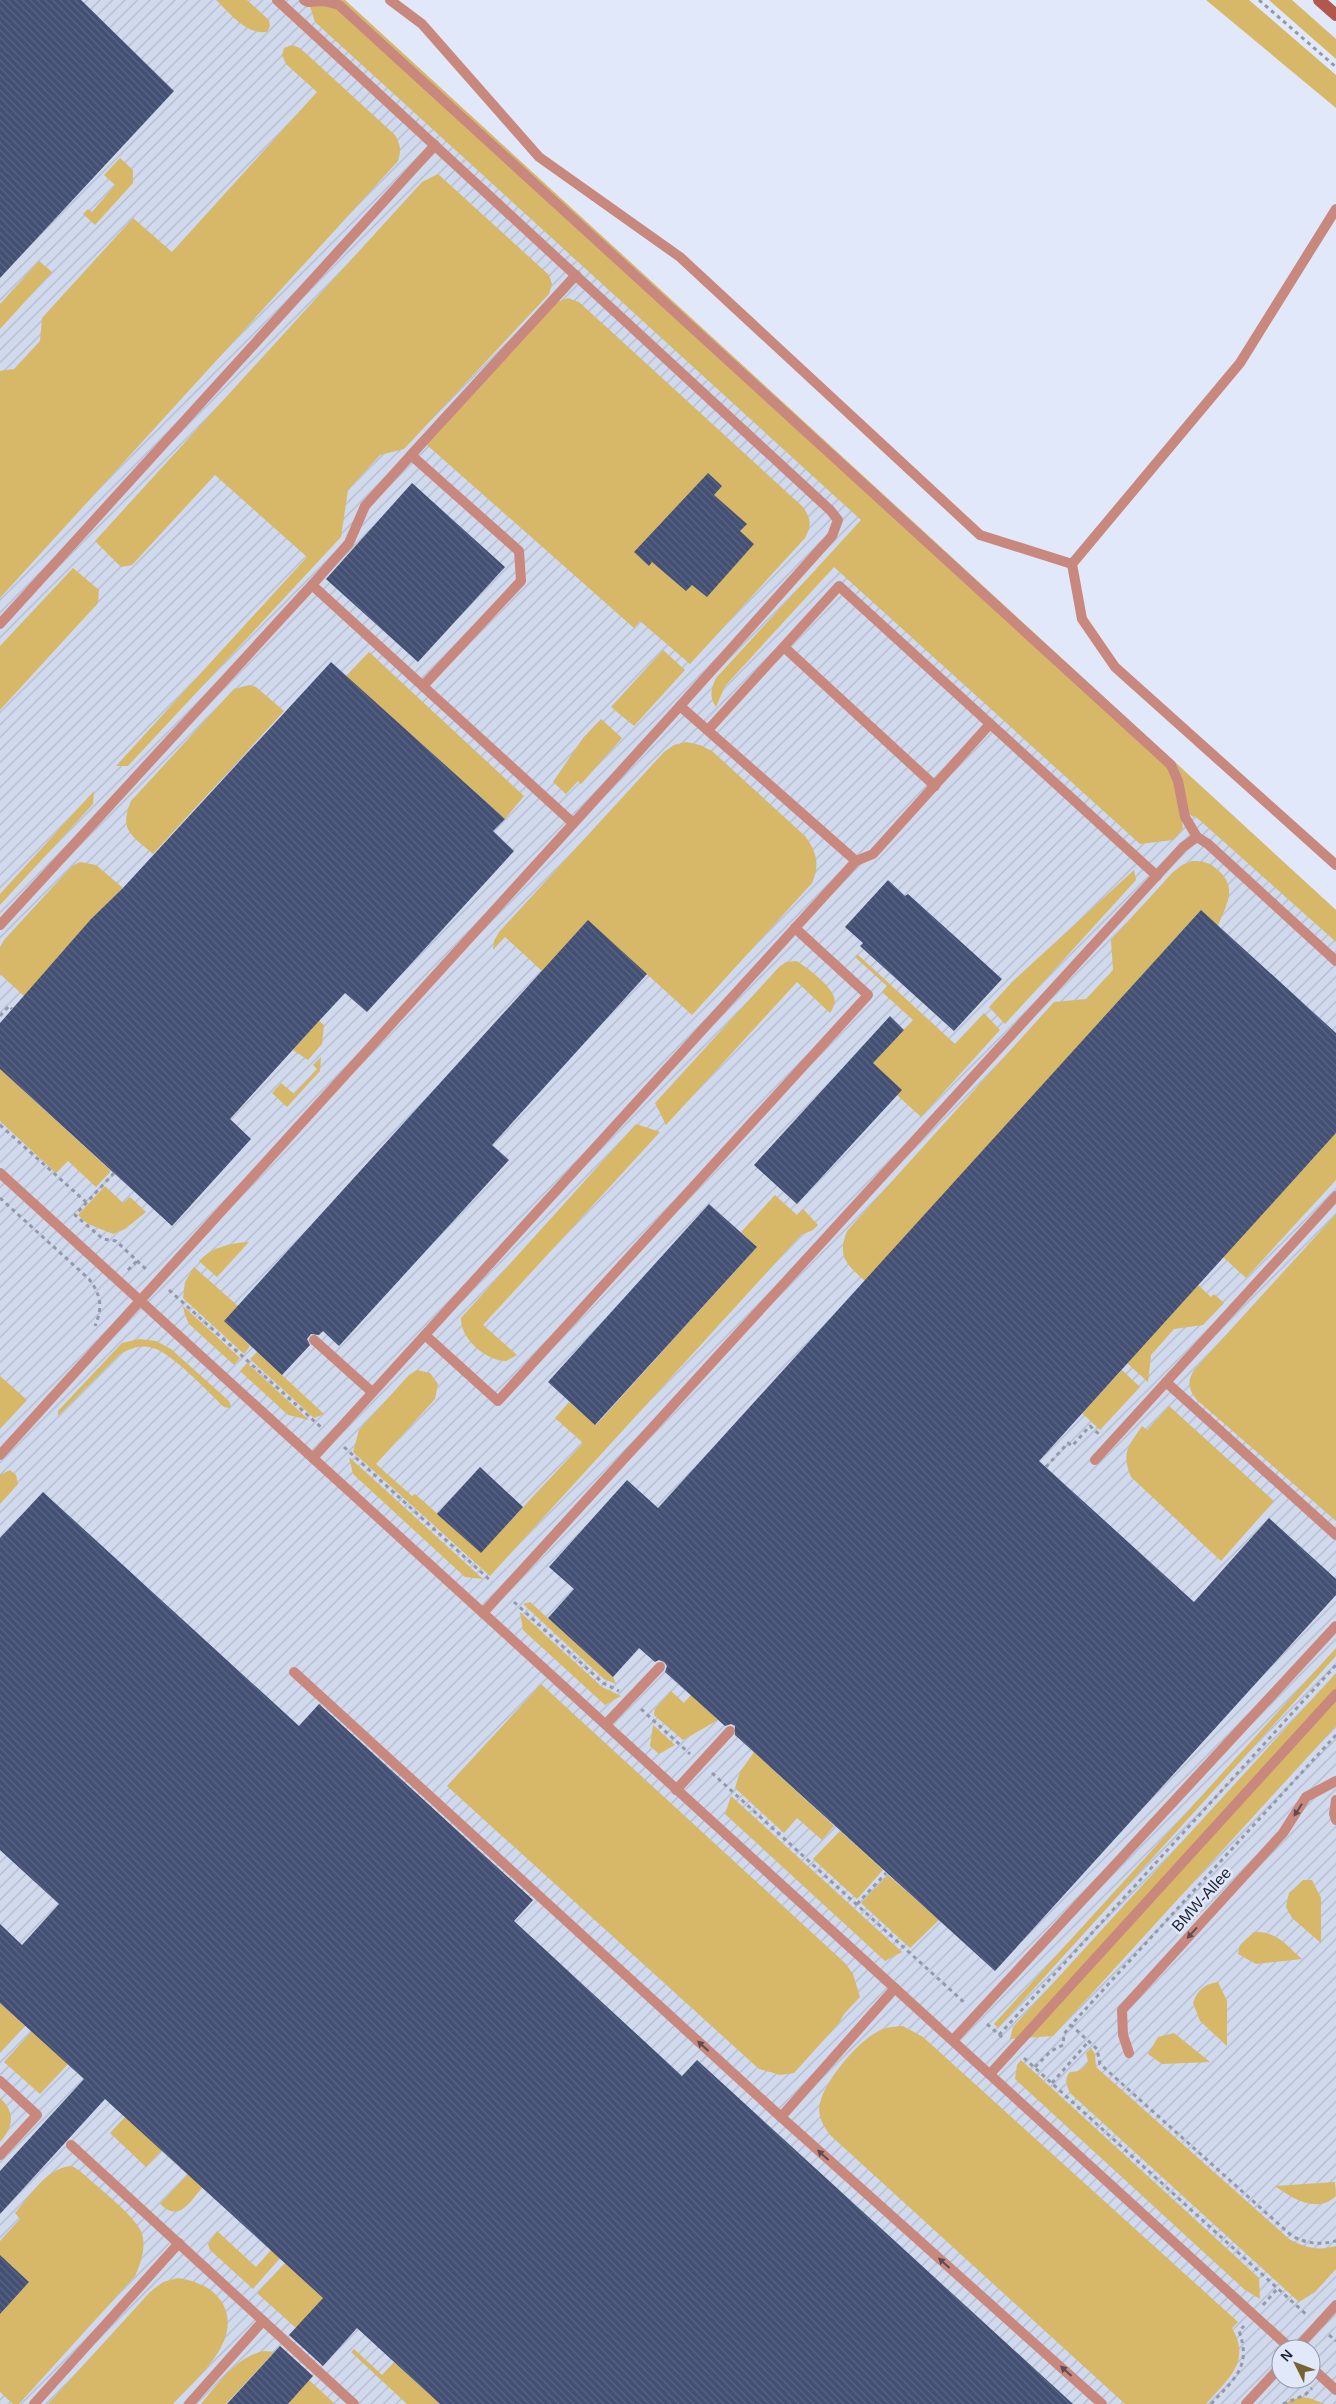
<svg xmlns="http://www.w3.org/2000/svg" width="1336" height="2404" viewBox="0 0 1336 2404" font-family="Helvetica,sans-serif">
<defs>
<pattern id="industrial-furrows" width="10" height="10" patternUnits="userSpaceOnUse" patternTransform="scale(1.25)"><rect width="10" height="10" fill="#d1d9ed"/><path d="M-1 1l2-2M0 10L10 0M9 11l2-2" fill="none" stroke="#b3bacc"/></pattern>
<pattern id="building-back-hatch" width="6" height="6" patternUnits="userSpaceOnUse" patternTransform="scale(1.25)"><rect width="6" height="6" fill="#435074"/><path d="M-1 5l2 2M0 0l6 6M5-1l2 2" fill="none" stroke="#5b6684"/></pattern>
</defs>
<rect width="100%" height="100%" fill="#e1e8f9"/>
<path fill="url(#industrial-furrows)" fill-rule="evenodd" d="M0,0H345L1336,910V2404H0ZM1281,2349H1311V2379H1281Z"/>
<g fill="#d7b868">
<path d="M216,0H247L269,20L270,26L267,32C246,35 230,13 216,0Z"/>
<path d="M308,0H345L1336,910V942L1195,816L1193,817L1189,814L1182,819L1183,829L1173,840L1140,844L834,567L725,686L716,707C709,697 711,689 716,678L861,520L315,22Z"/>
<polygon points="1206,0 1249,0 1336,75 1336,108"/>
<polygon points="1269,0 1292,0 1336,39 1336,59"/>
<path d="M292,45L300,48L395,135C401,145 401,151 398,161L0,598V371L14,369L40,341L42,318L133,218L172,252L317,92L286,64L282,55L284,48Z"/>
<polygon points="120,158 133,170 133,183 95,225 83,214 88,209 92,212 115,185 104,175"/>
<polygon points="438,174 549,275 552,284 549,294 404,449 380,455 348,490 341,537 128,766 116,766 307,557 215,475 132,565 121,567 95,541 422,182"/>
<polygon points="39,261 52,272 0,329 0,304"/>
<path d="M568,298L579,302L803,507C811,519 812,525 805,538L690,664L640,621L634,628L427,445L557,302Z"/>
<polygon points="73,568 99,590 98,603 0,710 0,646"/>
<polygon points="663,650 685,670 634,726 611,707"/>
<polygon points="369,652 524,796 505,819 346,676"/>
<path d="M249,685L256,687L284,711L153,854C133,836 118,831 131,801L234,689Z"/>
<polygon points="601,719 622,738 581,784 578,781 566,794 553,782 583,738"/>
<path d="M686,742L700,745L712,751L805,836C817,852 820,865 812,883L692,1015L588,921L542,971L505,937L493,950L494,941L499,932L664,752L674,745Z"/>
<polygon points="94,791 93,804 0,905 0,894"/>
<path d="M1192,861C1205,861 1211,863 1220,872C1238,890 1225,906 1218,926L1200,911L865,1281C846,1264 837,1256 847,1231L1054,1002L1086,999L1113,970L1111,940L1173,872L1182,865Z"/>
<polygon points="80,862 96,865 123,888 91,919 24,996 0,974 0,947 4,940 72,866"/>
<polygon points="1134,870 1136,880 1005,1024 989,1007 1013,981"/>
<polygon points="857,954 955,1044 984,1013 1000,1030 921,1117 897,1095 859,1051 863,1045 877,1058 913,1020 882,992 887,986 855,957"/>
<path d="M796,961C806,966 831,986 834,997C836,1003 833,1008 830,1013L797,982L666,1125L655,1103L779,967L786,962Z"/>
<polygon points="319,1021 324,1025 322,1044 308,1060 293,1050"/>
<polygon points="321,1057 320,1071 287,1107 272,1093 281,1083 294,1094 317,1069 313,1065"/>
<polygon points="0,1069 111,1171 96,1187 68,1161 56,1173 0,1121"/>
<path d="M636,1124L660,1132L483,1325L517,1355L506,1361C487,1361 460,1339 461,1318Z"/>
<polygon points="1336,1133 1336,1180 1246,1278 1223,1257"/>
<polygon points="105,1186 123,1203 130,1197 146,1212 125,1229 113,1234 88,1224 78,1215"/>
<polygon points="775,1195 797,1215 803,1209 818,1225 813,1230 801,1235 490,1576 353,1452 359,1430 409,1375 417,1370 430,1373 438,1384 435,1399 376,1464 412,1496 415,1494 481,1552 583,1443 555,1418 569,1402 596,1425 757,1247 741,1232"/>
<path d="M1336,1214V1521L1197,1400C1188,1389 1187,1382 1194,1370Z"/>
<path d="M249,1242L217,1277L199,1261C212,1247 230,1243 249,1242Z"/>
<polygon points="194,1267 238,1306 225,1321 250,1346 244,1354 183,1298 185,1282"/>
<polygon points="1198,1285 1211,1297 1214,1294 1224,1303 1203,1325 1174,1329 1151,1355 1148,1382 1127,1363"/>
<polygon points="183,1306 240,1358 234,1365 189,1324 185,1315"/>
<path d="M139,1339L156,1341L171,1349L229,1401L231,1406L229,1408L224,1407C208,1392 172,1353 153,1348C141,1344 131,1348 120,1354L58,1416V1411L122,1343Z"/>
<polygon points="257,1352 324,1414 314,1418 250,1359"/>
<polygon points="247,1363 309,1420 288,1415 240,1371"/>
<polygon points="1122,1370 1140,1387 1100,1430 1082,1413"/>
<polygon points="0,1376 27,1400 0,1429"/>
<path d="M1169,1406L1274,1501L1221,1561L1131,1477C1121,1452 1128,1447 1142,1426L1147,1430Z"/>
<polygon points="349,1457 483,1579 465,1577 353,1474"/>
<polygon points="10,1470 16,1475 18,1484 0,1504 0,1475"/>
<polygon points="530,1602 613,1677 616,1684 604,1679 523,1604"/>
<polygon points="520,1612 602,1687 621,1696 605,1705 523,1630"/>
<polygon points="1336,1648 1336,1656 998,2028 994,2024"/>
<polygon points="1336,1673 1336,1726 1053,2036 1010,2039 1013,2027"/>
<polygon points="541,1684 845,1963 853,1974 860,1997 844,2014 839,2023 794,2073 780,2075 759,2069 447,1786"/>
<polygon points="671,1691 684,1703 691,1695 718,1720 683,1740 654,1715 655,1709"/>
<polygon points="653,1725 675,1745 659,1754 650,1746"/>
<polygon points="754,1752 834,1826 822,1840 797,1818 784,1833 735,1788 740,1772"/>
<polygon points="731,1796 902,1952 885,1961 725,1814"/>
<polygon points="840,1831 883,1870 857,1899 813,1859"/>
<polygon points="888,1875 939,1920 910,1948 861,1903"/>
<polygon points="1303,1880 1312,1880 1321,1898 1321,1943 1292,1918 1286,1907 1289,1893"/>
<path d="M1254,1932C1277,1931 1286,1945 1302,1959L1256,1964L1238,1954L1240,1945Z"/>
<path d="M1218,1982L1227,2001V2046L1200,2021L1193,2003C1197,1990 1205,1984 1218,1982Z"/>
<polygon points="0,2003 25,2026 0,2053"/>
<path d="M903,2026L923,2037L1238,2322L1232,2328C1252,2362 1227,2380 1206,2404H1125L830,2135C823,2125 817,2116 820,2103C825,2081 857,2042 877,2032C885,2027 893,2027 903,2026Z"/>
<polygon points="32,2031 68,2064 40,2094 4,2062"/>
<polygon points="1174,2033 1210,2062 1162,2064 1148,2054 1158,2037"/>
<path d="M1091,2048L1095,2054L1096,2067L1289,2239C1306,2248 1318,2251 1336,2246V2269L1315,2292L1299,2302L1070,2093C1066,2084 1064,2079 1070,2072C1079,2072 1084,2069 1088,2061L1086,2053Z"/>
<polygon points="1021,2060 1259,2278 1260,2299 1245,2290 1015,2079 1017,2065"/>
<path d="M0,2098C16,2113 13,2127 0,2142Z"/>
<polygon points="125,2117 162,2150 146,2167 110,2133"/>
<path d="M72,2166L80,2171C95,2185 132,2213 141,2231C147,2246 141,2263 135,2276L19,2404H13L0,2392V2314L29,2282L0,2255V2241L20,2219L15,2213C30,2196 47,2167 72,2166Z"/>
<path d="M188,2174L203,2187C189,2202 180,2223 160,2204Z"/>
<path d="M1335,2182L1336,2196C1317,2214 1293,2199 1275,2186Z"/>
<polygon points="217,2231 256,2267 271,2250 280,2258 253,2289 210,2250 208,2244"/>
<polygon points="285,2263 323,2298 296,2328 257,2293"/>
<path d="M178,2278C196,2281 213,2287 223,2304C243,2342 195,2379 173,2404H48L150,2292L163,2282Z"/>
<polygon points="354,2349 382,2375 394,2362 440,2404 407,2404 351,2352"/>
<path d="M264,2351L274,2352L226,2404H201C219,2383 236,2357 264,2351Z"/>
<polygon points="309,2380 335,2404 288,2404"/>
<polygon points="1299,2397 1309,2398 1325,2404 1283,2404"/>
</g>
<g fill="url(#building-back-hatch)">
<polygon points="0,0 81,0 174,91 0,278"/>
<polygon points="708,473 722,486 714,495 747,524 740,531 754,544 707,597 692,585 686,591 652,562 649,566 634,552"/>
<polygon points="412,483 505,567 418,662 326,579"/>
<polygon points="331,662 505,819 493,831 514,851 367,1012 345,993 319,1021 230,1119 251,1139 172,1226 0,1069 0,1023 91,919 123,888"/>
<polygon points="888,880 905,896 908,894 1002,979 954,1031 860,946 863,943 845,927"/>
<polygon points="1201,910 1336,1033 1336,1133 1039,1461 1194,1602 1269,1518 1336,1579 1336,1595 995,1971 735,1735 735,1726 731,1724 725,1726 665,1672 667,1666 664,1662 659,1660 655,1662 639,1648 613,1677 548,1618 574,1589 549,1567 627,1480 658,1508"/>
<polygon points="588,920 647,974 492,1145 509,1160 339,1346 323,1331 319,1335 311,1334 307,1339 310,1345 282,1375 224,1321"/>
<polygon points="890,1016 904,1030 873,1063 902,1090 797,1204 754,1165"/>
<polygon points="709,1204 757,1247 595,1425 548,1382"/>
<polygon points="480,1467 523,1507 481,1553 437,1514"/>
<polygon points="43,1492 299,1726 319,1704 533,1900 514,1921 682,2076 697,2060 1073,2404 440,2404 357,2328 323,2366 289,2335 323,2298 105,2099 0,2214 0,2171 84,2079 0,2003 0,1924 22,1945 59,1904 0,1850 0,1538"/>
<polygon points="0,2255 29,2282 0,2314"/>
<polygon points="280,2346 313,2376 288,2404 227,2404"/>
</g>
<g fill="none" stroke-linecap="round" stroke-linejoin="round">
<g stroke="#9399aa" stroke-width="3" stroke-dasharray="4 4" stroke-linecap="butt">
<polyline points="1259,0 1336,67"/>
<polyline points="0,1016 9,1006 12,1009"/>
<polyline points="0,1125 86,1202"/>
<polyline points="114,1173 75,1215 103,1239 116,1241 148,1271"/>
<path d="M0,1198L89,1279C101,1295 103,1307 95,1326"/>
<polyline points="128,1270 137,1261"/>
<polyline points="169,1290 322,1428"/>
<polyline points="344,1447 492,1582"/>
<polyline points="1046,1467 1068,1443 1072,1446 1090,1426 1100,1435"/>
<polyline points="514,1602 603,1683 619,1691"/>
<polyline points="641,1709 690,1754"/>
<path d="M1336,1735L1071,2025L1097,2049L1100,2064L1292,2236C1308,2244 1319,2245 1336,2241"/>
<polyline points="712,1773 966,2004"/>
<polyline points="857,1904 886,1873"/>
<polyline points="987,2024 1003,2038"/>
<polyline points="999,2035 1336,1665"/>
<polyline points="1024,2058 1308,2316"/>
<polyline points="1035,2067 1051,2051 1063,2045 1064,2034 1071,2025"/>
<polyline points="1052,2083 1089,2041"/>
<polyline points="1263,2305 1277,2289"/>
<polyline points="1329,2335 1336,2341"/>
<path d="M1211,2404C1234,2379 1252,2367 1239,2331L1244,2326"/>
<polyline points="1283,2404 1305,2395 1312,2388"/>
</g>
<g stroke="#c8887e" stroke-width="10">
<polyline points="277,0 830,510 838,520 832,536 680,706"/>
<polyline points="304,0 308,2 324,1 339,5 1171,765 1178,781 1185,817 1197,837"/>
<polyline points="390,0 422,24 539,157 680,257 980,535 1072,564"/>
<polyline points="1336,209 1240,363 1072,564 1082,619 1115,667 1336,865"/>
<polyline points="312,585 349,543 365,506 411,455"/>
<polyline points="0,624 435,145"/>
<polyline points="784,647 935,786"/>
<polyline points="423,686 521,581 519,551 411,455 576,275"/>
<polyline points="708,730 839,586 1157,876"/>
<polyline points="856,861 873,854 990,724"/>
<polyline points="0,925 312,585 573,823"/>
<polyline points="0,1173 1291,2349"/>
<polyline points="425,1335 498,1401 868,995 795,928"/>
<polyline points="314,1340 372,1392"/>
<polyline points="1166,1382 1336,1535"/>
<polyline points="0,1455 680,706 856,861 313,1458"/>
<polyline points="1095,1460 1336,1196"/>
<polyline points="483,1613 1183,847 1197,837 1208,844 1336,961"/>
<polyline points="294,1672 781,2117 1102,2404"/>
<polyline points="606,1724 660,1667"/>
<polyline points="676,1790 730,1731"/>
<polyline points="1336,1800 1334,1814 1336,1820"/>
<polyline points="953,2040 1336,1626"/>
<polyline points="1129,2053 1123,2035 1122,2010 1283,1833 1306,1797 1336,1781"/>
<polyline points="990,2074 1336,1694"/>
<polyline points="0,2081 37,2115 0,2155"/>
<polyline points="781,2117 895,1988"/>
<polyline points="71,2145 354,2404"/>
<polyline points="1296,2349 1336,2305"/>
<polyline points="1311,2367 1336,2390"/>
<polyline points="34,2404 179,2243"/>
<polyline points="189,2404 263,2321"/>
<polyline points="1246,2404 1281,2366"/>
</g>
<polyline stroke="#b2574b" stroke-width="12" points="1319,0 1336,15"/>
</g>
<defs><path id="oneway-solid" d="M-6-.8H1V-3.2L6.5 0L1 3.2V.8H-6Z" transform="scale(1.25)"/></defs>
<g fill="#614b51">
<use href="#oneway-solid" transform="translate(1298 1810) rotate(123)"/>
<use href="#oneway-solid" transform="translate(1192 1933) rotate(132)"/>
<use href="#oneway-solid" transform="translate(703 2046) rotate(-138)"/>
<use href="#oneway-solid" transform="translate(823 2155) rotate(-138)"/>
<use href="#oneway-solid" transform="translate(944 2263) rotate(-138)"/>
<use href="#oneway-solid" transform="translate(1066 2371) rotate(-138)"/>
</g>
<g text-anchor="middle" stroke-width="5" stroke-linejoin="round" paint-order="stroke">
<g font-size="16" fill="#1d2333" stroke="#e1e8f9">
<text transform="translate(1201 1899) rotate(-48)" y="6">BMW-Allee</text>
</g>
</g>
<g transform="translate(1296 2364) rotate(312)"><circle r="24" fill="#e1e8f9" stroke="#9399aa"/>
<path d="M0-4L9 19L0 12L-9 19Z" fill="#766332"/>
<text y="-8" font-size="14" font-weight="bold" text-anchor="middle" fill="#1d2333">N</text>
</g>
</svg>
